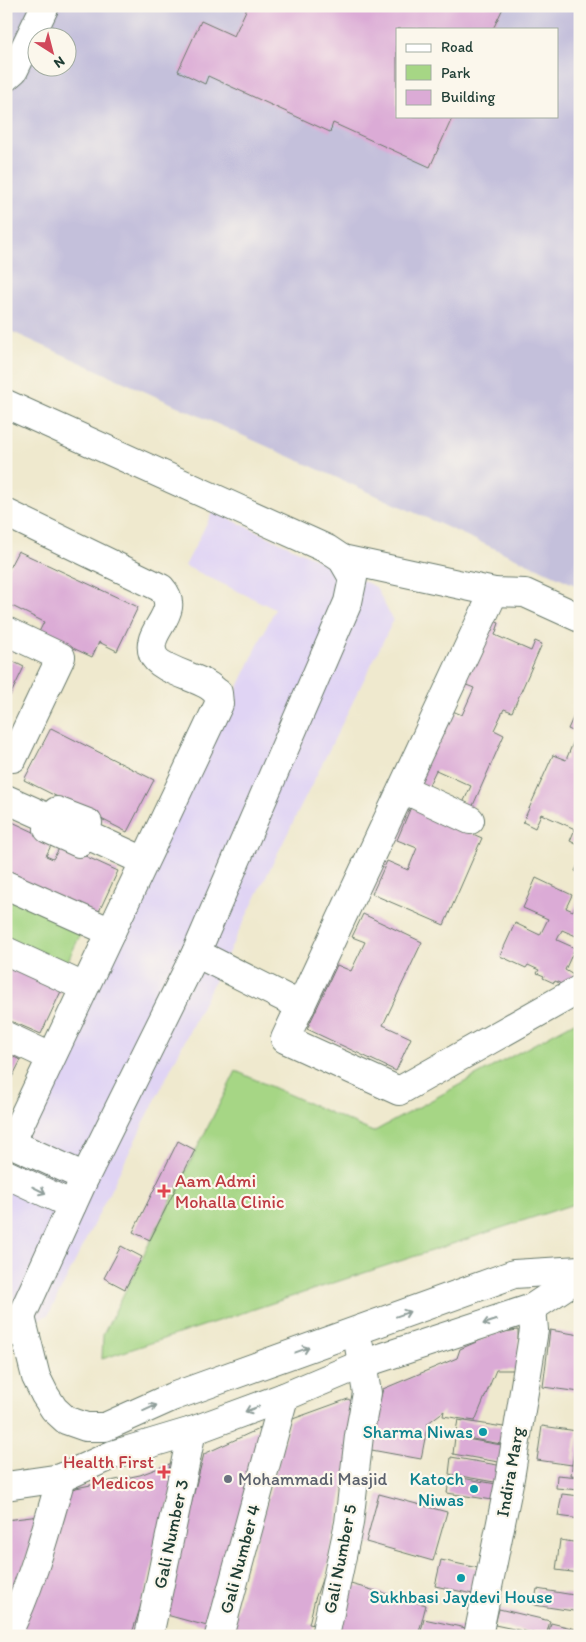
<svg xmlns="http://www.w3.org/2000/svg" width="586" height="1642" viewBox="0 0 586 1642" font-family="Itim,sans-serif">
<rect width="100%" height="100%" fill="#fbf7ec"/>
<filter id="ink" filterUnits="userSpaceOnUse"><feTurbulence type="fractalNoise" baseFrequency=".02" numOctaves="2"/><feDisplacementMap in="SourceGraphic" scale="10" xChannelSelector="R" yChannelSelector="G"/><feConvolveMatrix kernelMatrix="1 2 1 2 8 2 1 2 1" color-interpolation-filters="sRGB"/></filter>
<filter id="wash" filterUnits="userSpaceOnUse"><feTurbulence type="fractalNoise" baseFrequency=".0096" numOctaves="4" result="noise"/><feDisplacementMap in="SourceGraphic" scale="20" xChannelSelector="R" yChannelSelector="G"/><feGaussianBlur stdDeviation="1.12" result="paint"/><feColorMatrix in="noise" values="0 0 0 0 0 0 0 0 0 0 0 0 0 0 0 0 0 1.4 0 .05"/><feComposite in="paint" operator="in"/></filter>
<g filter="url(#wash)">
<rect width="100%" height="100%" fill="#efe9ce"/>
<polygon fill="#e0d4f4" points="213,511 376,587 393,621 49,1314 6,1340 6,1172 20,1147 275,609 185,566"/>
<path fill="#c4c0db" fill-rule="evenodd" d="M6,6H580V587L6,329ZM397,29H557V116H397ZM38,38H68V68H38Z"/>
<g fill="#a6d685" stroke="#628a5c">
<polygon points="6,894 83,929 63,971 6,944"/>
<polygon points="580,1019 580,1202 102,1359 103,1335 236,1071 373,1132"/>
</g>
<g id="blocks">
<g fill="#dbabd6">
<polygon points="248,6 504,6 493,29 397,29 397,116 453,116 430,167 333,123 330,132 208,76 205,84 178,71 201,21 234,36"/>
<polygon points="18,551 138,607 117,651 99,642 92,657 39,632 44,622 8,604 6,607 6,574"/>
<polygon points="492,620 499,623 495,635 531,651 535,641 542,644 512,712 504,709 494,730 504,735 471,810 462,805 471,786 436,770 428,787 418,782 450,710 462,715 474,688 464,684"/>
<polygon points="6,645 13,648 8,659 24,667 6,704"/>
<polygon points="580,702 580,841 578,845 570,841 575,829 541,814 535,828 523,822 553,755 566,760 577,733 568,729"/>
<polygon points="51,728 154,780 127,832 24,780"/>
<polygon points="411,807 482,838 444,925 372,894 387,861 408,870 417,848 397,840"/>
<polygon points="6,819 53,841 46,856 53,859 61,845 118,871 96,918 6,878"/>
<polygon points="580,860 580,874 575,871"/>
<polygon points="536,878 572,895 566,908 573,911 580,896 580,927 576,936 562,930 557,940 575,948 565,970 575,976 570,988 555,981 554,983 543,978 544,976 537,973 539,970 528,965 526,968 500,956 515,923 540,935 548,919 523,908"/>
<polygon points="363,914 422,942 383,1025 411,1038 396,1071 307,1029 337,965 351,971 365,942 352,937"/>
<polygon points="6,966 63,987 41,1034 6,1019"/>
<polygon points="6,1054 21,1060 6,1089"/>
<polygon points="178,1141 195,1150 150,1240 133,1232"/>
<polygon points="121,1246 142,1257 125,1289 104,1278"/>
<polygon points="518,1330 519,1370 496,1370 475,1421 443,1416 444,1411 428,1423 421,1459 366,1449 383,1389 457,1358 460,1349 497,1333"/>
<polygon points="550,1330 580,1335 580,1392 543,1387"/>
<polygon points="348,1399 359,1406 329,1560 315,1599 309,1624 314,1625 312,1636 230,1636 290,1420"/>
<polygon points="458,1420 510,1428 507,1445 455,1436"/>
<polygon points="542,1426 577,1431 572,1465 537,1460"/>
<polygon points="263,1427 218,1629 163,1614 204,1454"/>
<polygon points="455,1437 507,1446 504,1463 453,1454"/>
<polygon points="579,1437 580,1437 580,1476 571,1475 573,1460 575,1460"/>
<polygon points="451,1457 503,1466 500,1483 449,1474"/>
<polygon points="180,1460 146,1590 131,1636 12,1636 61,1491 140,1475"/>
<polygon points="557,1475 580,1477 580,1490 556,1488"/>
<polygon points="450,1476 502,1485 499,1501 447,1493"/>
<polygon points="379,1494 447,1512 433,1561 366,1542"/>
<polygon points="562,1494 580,1496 580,1519 558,1516"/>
<polygon points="40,1516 6,1624 6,1520"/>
<polygon points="560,1540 580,1543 580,1573 556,1570"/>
<polygon points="441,1560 487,1570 482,1596 435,1586"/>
<polygon points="347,1583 426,1605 418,1636 333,1636"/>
<polygon points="537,1589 580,1596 580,1612 534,1605"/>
<polygon points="499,1609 550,1621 546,1636 495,1625"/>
<polygon points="424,1619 475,1630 474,1636 420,1635"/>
<polygon points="551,1623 580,1630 580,1636 548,1636"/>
</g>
</g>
</g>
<g filter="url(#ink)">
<use href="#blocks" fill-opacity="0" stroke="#68796a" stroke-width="1"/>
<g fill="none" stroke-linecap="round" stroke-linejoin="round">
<defs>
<g id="minor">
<polyline points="6,77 14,70 45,6"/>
<polyline points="6,404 327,549 342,559 353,578 348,602 196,953 85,1177 21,1317 6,1334"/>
<path d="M6,513L161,588C184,613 144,630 153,654C158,669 196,677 209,686C212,688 215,691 218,693L219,704L11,1143"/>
<polyline points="342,559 494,592 525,593 580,618"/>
<polyline points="494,592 285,1039 399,1091 580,989"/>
<polyline points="6,631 61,657 13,758 6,755"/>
<polyline points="403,789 470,820"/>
<polyline points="6,799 53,820"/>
<polygon points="57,811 88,823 79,843 48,829"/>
<polyline points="83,833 144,861"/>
<polyline points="6,885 111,932"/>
<polyline points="6,951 84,987"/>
<polyline points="196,953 301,1006"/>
<polyline points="6,1036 51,1057"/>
<polyline points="6,1141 85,1177"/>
<polyline points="6,1174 72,1205"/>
<polyline points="21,1317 36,1377 45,1395 54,1409 66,1420 86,1427 105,1427 172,1397 514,1274 580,1270"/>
<polyline points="6,1486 61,1478 112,1455 192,1431 284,1397 362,1364 532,1308 580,1276"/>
<path d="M6,1636C31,1588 46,1530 61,1478"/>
<polyline points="149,1636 192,1431"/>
<polyline points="219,1636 284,1397"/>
<polyline points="325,1636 349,1523 359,1436 367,1393 359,1346"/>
<polyline points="478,1636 510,1478 534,1330 532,1308"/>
</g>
</defs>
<use href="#minor" stroke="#68796a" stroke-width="30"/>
<use href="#minor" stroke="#fff" stroke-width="28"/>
</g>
<defs><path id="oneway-shaft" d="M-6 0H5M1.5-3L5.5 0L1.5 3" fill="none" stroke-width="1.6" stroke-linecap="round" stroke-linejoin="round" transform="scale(1.25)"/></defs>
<g stroke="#8f9e9a">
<use href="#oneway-shaft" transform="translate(39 1190) rotate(26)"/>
<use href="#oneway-shaft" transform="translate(403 1314) rotate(-20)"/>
<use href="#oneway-shaft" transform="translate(490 1322) rotate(162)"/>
<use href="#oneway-shaft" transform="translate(302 1350) rotate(-20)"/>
<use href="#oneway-shaft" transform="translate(150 1408) rotate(-24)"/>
<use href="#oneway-shaft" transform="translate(252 1409) rotate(159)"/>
</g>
</g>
<g fill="#e0444e" stroke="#fbf7ec" stroke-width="2">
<path d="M161.5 1183.5h5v5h5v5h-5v5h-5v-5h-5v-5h5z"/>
<path d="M161.5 1464.5h5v5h5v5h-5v5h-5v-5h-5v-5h5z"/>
</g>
<g fill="#0f9aa8" stroke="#fbf7ec" stroke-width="2">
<circle cx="483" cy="1432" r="5"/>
<circle cx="474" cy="1489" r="5"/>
<circle cx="461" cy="1578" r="5"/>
</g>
<circle fill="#6b7280" stroke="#fbf7ec" stroke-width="2" cx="228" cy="1479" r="5"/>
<g text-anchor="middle" stroke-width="4.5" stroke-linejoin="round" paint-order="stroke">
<g font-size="18" fill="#be3a42" stroke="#fbf7ec" text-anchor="start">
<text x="175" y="1187">Aam Admi<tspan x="175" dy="21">Mohalla Clinic</tspan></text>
<text x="154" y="1468" text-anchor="end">Health First<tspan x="154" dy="21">Medicos</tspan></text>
</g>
<g font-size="18" fill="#0d838f" stroke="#fbf7ec" text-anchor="end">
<text x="473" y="1438">Sharma Niwas</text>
<text x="464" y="1485">Katoch<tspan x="464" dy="21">Niwas</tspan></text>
<text x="461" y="1603" text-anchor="middle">Sukhbasi Jaydevi House</text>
</g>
<g font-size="18" fill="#1f3d34" stroke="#fbf7ec">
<text transform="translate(510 1472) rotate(-80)" y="6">Indira Marg</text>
<text transform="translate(171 1534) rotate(-78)" y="6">Gali Number 3</text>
<text transform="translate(240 1559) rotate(-75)" y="6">Gali Number 4</text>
<text transform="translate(340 1559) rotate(-79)" y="6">Gali Number 5</text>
</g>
<g font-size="18" fill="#5b616d" stroke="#fbf7ec" text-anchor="start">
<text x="238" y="1485">Mohammadi Masjid</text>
</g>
</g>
<rect width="586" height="1642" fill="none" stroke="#fbf7ec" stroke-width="25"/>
<rect x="396" y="28" width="162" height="90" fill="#fbf7ec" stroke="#a3ada2"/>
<rect x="406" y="44" width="25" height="8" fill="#ffffff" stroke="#a3ada2"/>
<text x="441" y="52" font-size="15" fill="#1f3d34">Road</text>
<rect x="406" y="65" width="25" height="15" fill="#a6d685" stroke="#a3ada2"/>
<text x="441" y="78" font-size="15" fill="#1f3d34">Park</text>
<rect x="406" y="90" width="25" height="15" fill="#dbabd6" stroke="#a3ada2"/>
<text x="441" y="102" font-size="15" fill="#1f3d34">Building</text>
<g transform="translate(52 52) rotate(144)"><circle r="24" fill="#fbf7ec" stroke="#a3ada2"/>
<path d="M0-4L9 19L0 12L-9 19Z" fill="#d1495b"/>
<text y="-8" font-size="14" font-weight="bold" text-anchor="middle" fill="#1f3d34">N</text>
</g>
</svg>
